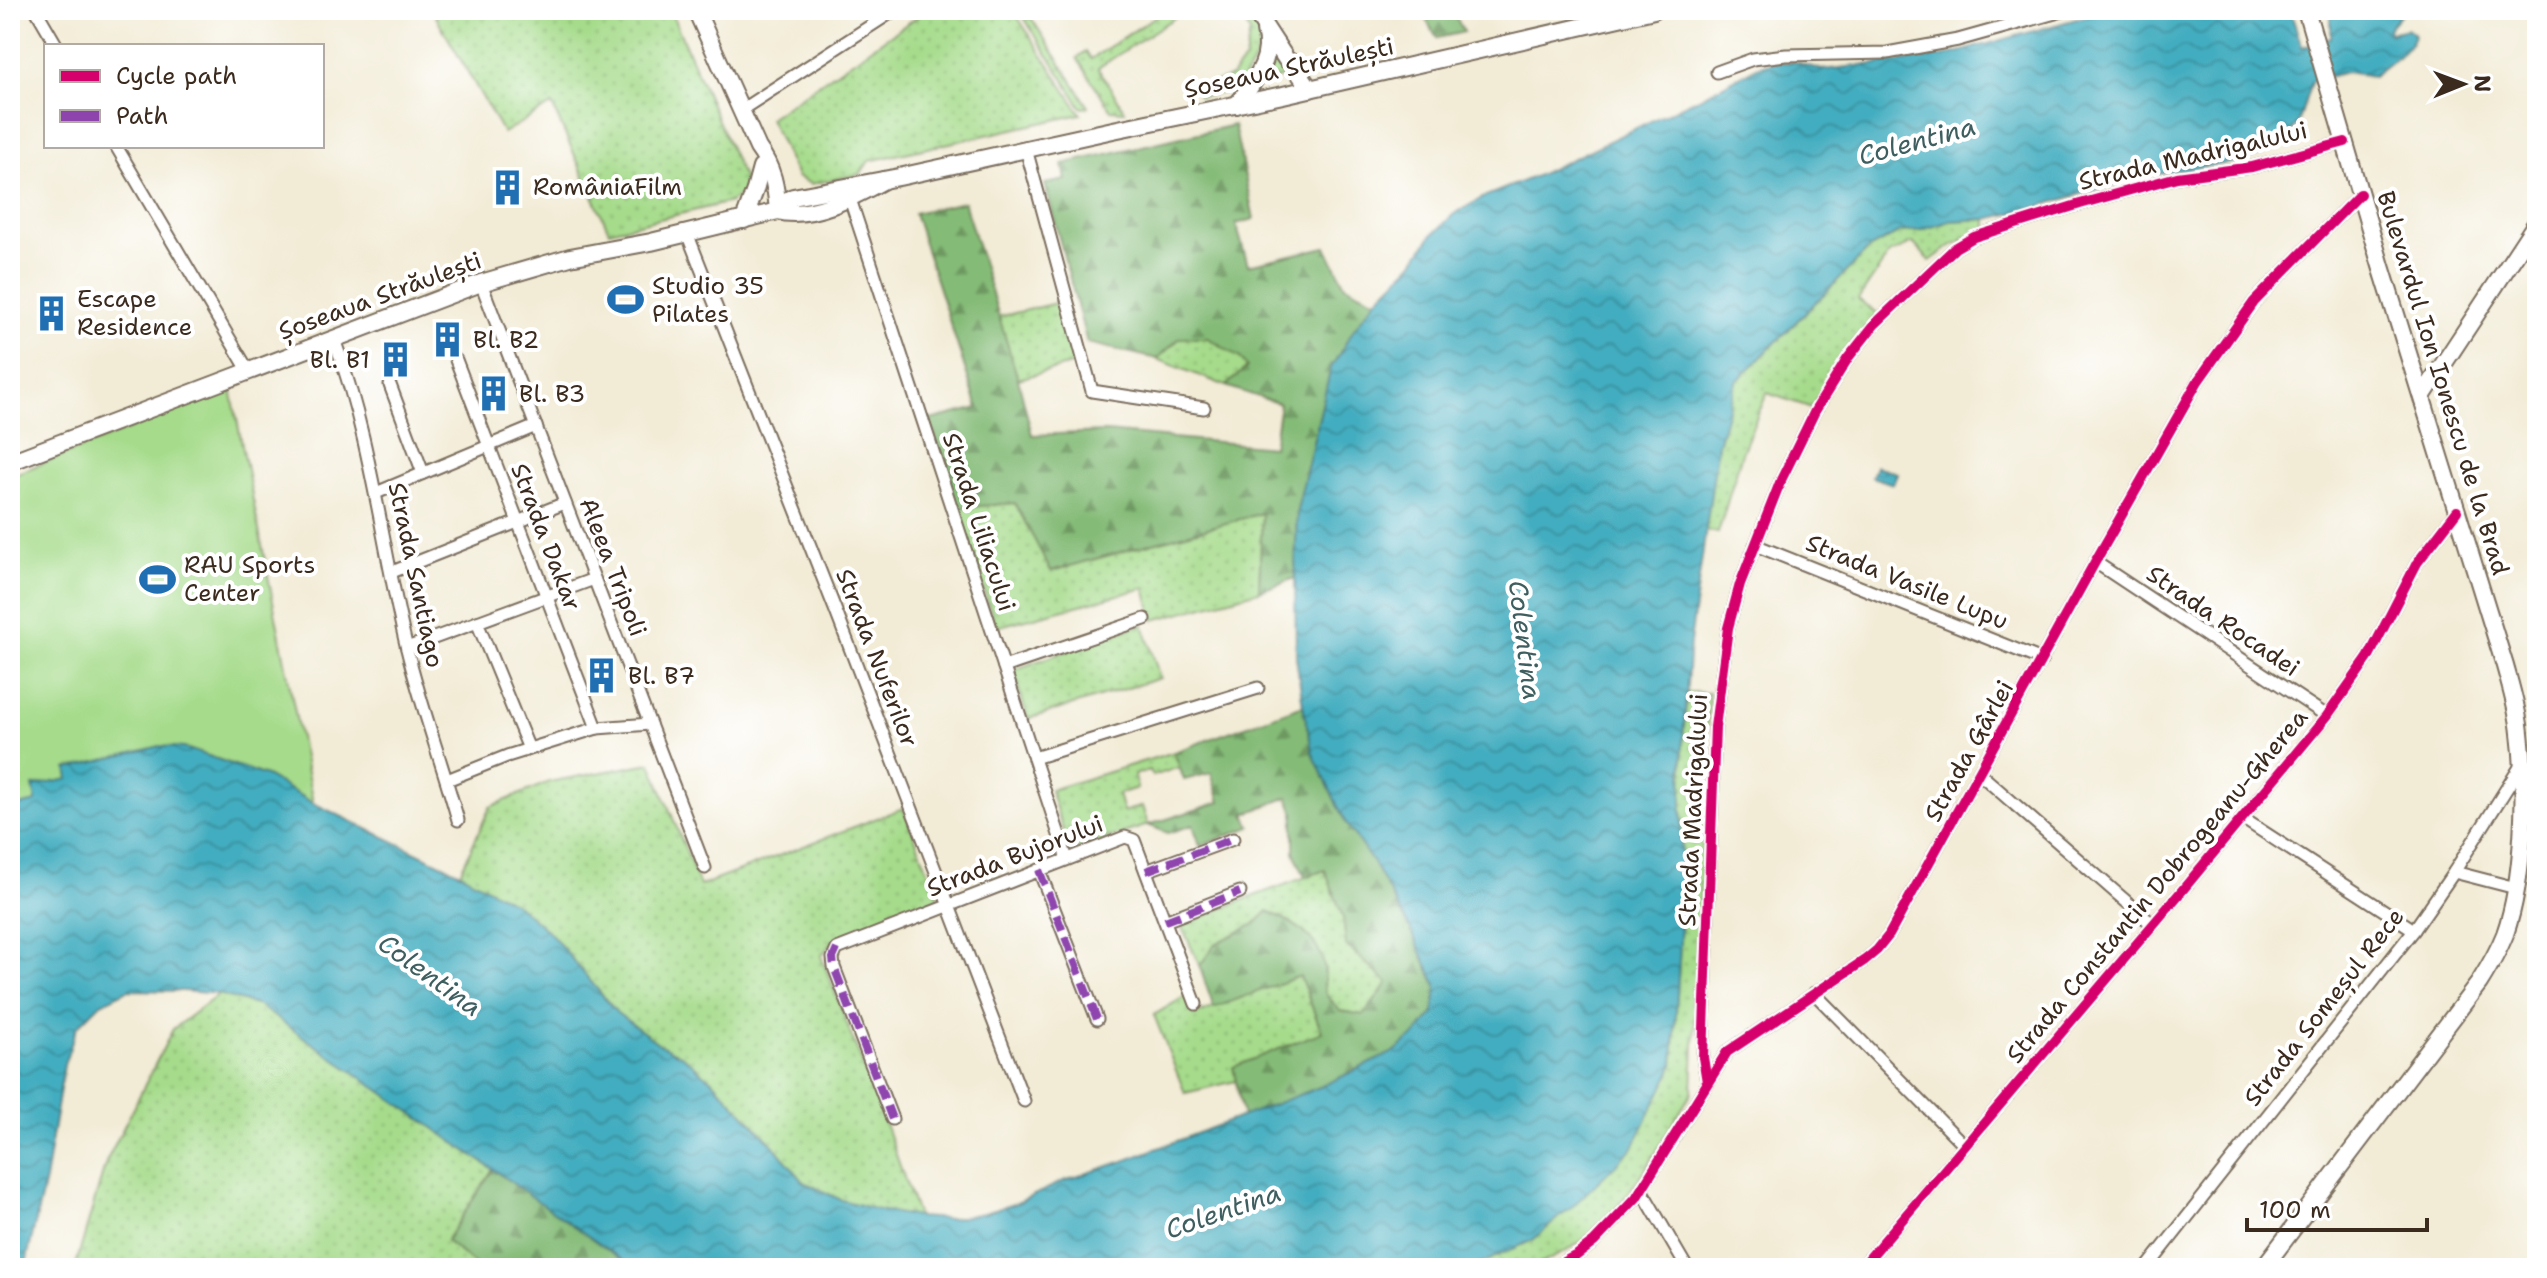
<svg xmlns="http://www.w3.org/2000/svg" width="2547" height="1278" viewBox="0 0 2547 1278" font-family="'Shantell Sans',sans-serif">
<defs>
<pattern id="green-dots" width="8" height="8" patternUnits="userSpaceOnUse" patternTransform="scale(2)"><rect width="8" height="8" fill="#a6db8b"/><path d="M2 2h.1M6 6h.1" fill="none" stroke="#90bc78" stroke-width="1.8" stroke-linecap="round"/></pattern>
<pattern id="forest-firs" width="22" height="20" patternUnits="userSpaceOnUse" patternTransform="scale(2)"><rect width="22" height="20" fill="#84bb77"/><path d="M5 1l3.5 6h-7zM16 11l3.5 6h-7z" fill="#6d9861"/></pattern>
<pattern id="water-waves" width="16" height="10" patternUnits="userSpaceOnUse" patternTransform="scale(2)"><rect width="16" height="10" fill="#42adc0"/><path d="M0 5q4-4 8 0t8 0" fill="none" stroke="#388d9b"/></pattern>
</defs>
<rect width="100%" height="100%" fill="#fff"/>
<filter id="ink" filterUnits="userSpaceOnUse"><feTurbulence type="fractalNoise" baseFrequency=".0125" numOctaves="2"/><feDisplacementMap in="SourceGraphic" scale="16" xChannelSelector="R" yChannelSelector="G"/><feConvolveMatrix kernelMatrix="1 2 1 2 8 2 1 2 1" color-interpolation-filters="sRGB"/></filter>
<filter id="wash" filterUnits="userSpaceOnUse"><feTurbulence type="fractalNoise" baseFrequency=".006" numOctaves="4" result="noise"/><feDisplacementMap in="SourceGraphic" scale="32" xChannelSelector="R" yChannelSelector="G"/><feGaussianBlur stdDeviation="1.8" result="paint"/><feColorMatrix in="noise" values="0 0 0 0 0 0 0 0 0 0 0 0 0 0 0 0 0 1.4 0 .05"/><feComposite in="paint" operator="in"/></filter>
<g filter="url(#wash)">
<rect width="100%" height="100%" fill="#f2ebd5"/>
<g fill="url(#green-dots)" stroke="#708254" stroke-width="2">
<polygon points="432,10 670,10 744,180 743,193 730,202 609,231 552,105 503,133"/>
<polygon points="927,10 1013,10 1081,114 869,161 860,174 811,184 797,177 769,118"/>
<polygon points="1019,10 1029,10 1028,13 1089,107 1082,108"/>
<polygon points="1165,10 1186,10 1098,68 1125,111 1111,110 1077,58 1086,51 1091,59"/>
<path d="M1238,10H1246C1250,17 1258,25 1259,33C1261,40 1258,51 1255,58C1246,84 1227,94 1200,97L1198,94L1200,88L1231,77L1245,59L1250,32Z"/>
<polygon points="1274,54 1285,70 1285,76 1260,85"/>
<polygon points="1987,219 1987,229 1952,245 1930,261 1913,243 1889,254 1858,300 1878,314 1843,353 1812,408 1767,393 1743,450 1718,533 1705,530 1718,444 1736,382 1870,248 1900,232 1922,230 1950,221"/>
<polygon points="1060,302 1075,364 1018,379 998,317"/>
<polygon points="1180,338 1208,338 1240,358 1247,367 1226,386 1157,359"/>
<polygon points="1015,503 1052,571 1262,513 1259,591 1154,620 1145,588 996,627 957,508"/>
<polygon points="1143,624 1160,678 1028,719 1013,670"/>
<polygon points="1687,692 1709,693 1692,1092 1648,1166 1612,1215 1594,1233 1565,1252 1532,1268 1464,1268 1482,1263 1533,1240 1670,1075 1673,1065 1680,944 1683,739"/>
<polygon points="1174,752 1180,767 1153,776 1150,770 1134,775 1137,788 1118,794 1123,812 1142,806 1148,825 1070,851 1050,790"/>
<polygon points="651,763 700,886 903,808 939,898 834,940 821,956 882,1115 918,1217 878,1210 841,1200 804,1182 771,1143 714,1082 681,1055 662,1046 617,1013 551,934 516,904 460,873 490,807 549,782"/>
<polygon points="1325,870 1343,917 1346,945 1388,983 1364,1015 1340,1011 1324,991 1325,969 1268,911 1255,924 1215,944 1202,963 1199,965 1182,926 1238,902"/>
<polygon points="1300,976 1322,1033 1234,1067 1236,1081 1185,1093 1154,1015 1186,996 1194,1015"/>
<polygon points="219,994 259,1006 493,1169 446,1241 480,1268 75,1268 106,1162 173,1029"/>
</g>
<g fill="url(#forest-firs)" stroke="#60724a" stroke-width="2">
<polygon points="1420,10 1452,10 1464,32 1437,38"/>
<polygon points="1234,125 1254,219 1236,224 1248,265 1326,247 1345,285 1376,300 1354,329 1331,368 1297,510 1295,578 1259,591 1262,513 1051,571 1015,503 957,508 930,420 978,408 914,213 964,202 1018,379 1032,435 1106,432 1273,447 1280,404 1226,386 1247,367 1240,358 1208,338 1180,338 1157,359 1087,343 1045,184 1066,180 1063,164"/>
<path d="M1303,705L1313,754L1345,821L1373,863L1411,930L1437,987L1434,1013L1417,1034L1394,1052L1320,1087L1243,1117L1233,1067L1322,1032L1300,976L1214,1008L1199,965L1202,963L1215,944L1255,924L1268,911C1294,923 1318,936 1324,966C1326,974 1322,984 1325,991C1327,998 1336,1006 1340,1011L1364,1015L1388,983L1346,945L1343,917L1325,870L1305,877L1294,852V813L1288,797L1245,814L1251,827L1200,846L1193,825L1168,833L1148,825L1220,802L1211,773L1184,780L1174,752Z"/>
<polygon points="493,1169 634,1268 480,1268 446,1241"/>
</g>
<polygon fill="#a6db8b" stroke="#708254" stroke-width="2" points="231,389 313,803 266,776 185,748 68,768 70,779 37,802 10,808 10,476"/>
<g fill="url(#water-waves)" stroke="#3e6c6f" stroke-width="2">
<path d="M2108,10H2290L2302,47L2331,38V10H2404L2388,29L2389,33L2407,29L2414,34C2413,48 2384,67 2373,76L2345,72L2311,82L2298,124L2278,147L2245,161L2147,175L2027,210L1987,219L1950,221L1922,230L1900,232L1870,248L1736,382L1718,444L1690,642L1683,739L1680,944L1673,1065L1669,1075L1632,1149L1574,1205L1533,1240L1482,1263L1464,1268H634L259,1006L219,994L183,991L128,990L101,1003L77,1027L64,1065L45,1180L25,1268H10V808L36,802L33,786L69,779L67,769L160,746L185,748L266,776L313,803L460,873L516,904L551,934L617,1013L662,1046L681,1055L714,1082L771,1143L804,1182L841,1200L878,1210L918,1217L950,1219L984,1213L1017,1203L1064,1181L1124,1161L1320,1087L1394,1052L1417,1034L1434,1013L1437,986L1411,930L1373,863L1345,821L1313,754L1303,705L1296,657L1295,578L1297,510L1331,368L1354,329L1376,300L1413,263L1431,236L1454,214L1486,196L1536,176L1699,98L1757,67L1772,62H1796L1822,70L1945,56Z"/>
<polygon points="1876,466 1897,473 1893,484 1872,477"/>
</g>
</g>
<g filter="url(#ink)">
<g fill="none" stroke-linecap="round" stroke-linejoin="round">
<defs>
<g id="street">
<polyline points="36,10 57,46"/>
<polyline points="1717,72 1753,59 1786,55 1887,53 1958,40 2066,10"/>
<polyline points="741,110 895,10"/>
<polyline points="116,146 248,370"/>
<polyline points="1026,149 1092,391 1204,408"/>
<polyline points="850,199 1067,859"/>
<polyline points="687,233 835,609 1024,1101"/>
<polyline points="481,283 705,868"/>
<path d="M334,339C371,439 382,546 407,649C421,706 442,763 458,820"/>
<polyline points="456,360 597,728"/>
<polyline points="390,385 423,473"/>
<polyline points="376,493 536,426"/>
<polyline points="1755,545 2042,660"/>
<polyline points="2095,562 2327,716"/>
<polyline points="392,572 565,503"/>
<polyline points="477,622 529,749"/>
<polyline points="407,648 594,579"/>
<polyline points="1004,667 1145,619"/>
<polyline points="1034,758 1258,688"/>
<polyline points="1980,774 2152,924"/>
<polyline points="447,780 507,756 597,728 650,724"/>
<polyline points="2242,818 2414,930"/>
<polyline points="1039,870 1097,1019"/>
<polyline points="1146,871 1233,839"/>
<polyline points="2454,872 2516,888"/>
<polyline points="1165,921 1240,892"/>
<polyline points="1814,993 1964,1145"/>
<polyline points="1707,1082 1703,1057 1715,727 1728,628 1740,584 1781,480 1815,411 1848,358 1875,324 1955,248 1974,237 2080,204 2177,177 2252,167 2345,142"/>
<polyline points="892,1119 834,967 833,958 837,949 1125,837 1134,840 1196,1004"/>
<polyline points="1642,1191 1687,1268"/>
<polyline points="1552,1268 1577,1255 1594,1242 1636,1198 1727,1052 1865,960 1877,950 1889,935 2095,562 2198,381 2254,302 2360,194"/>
<polyline points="1861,1268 2180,893 2327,716 2368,658 2417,563 2457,511"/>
<polyline points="2147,1268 2414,930 2454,872 2522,764"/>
</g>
<g id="secondary">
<path d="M696,10L758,148C773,168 776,187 778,211"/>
<polyline points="1254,10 1286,59 1293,64 1310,89"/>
<path d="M1237,105C1253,82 1274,60 1265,31"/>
<polyline points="778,211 784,202 793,197 899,177 1113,130 1283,95 1654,10"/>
<polyline points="744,220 755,190 761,168"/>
<polyline points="2423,395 2537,222"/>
<path d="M10,462L481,283L570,257L651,242L778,211C812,220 855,196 884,180"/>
<path d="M2263,1268L2479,983C2489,967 2498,952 2505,934C2524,880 2527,790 2520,733C2518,710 2511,688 2505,666L2381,266L2306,10"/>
</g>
</defs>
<use href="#street" stroke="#7b6e5e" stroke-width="15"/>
<use href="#secondary" stroke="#7b6e5e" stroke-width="20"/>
<use href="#street" stroke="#fff" stroke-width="11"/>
<use href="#secondary" stroke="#fff" stroke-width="16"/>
<g stroke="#8e44ad" stroke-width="8" stroke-dasharray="16 8" stroke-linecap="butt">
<polyline points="1039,870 1097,1019"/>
<polyline points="1146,871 1233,839"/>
<polyline points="1165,921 1240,892"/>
<polyline points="837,949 833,958 834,967 892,1119"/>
</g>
<defs>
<g id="cycleway">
<polyline points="1707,1082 1703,1057 1715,727 1728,628 1740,584 1781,480 1815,411 1848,358 1875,324 1955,248 1974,237 2080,204 2177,177 2252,167 2345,142"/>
<polyline points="1552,1268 1577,1255 1594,1242 1636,1198 1727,1052 1865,960 1877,950 1889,935 2095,562 2198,381 2254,302 2360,194"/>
<polyline points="1861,1268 2180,893 2327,716 2368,658 2417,563 2457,511"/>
</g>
</defs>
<use href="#cycleway" stroke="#fff" stroke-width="15"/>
<use href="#cycleway" stroke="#d6006c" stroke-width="10"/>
</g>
</g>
<defs>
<symbol id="building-bare" viewBox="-9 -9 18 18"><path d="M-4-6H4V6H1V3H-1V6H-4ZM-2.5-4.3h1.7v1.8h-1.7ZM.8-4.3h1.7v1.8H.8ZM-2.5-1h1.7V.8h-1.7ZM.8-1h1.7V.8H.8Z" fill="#1f6fb2" stroke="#fff" stroke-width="2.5" paint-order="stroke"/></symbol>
<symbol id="stadium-bare" viewBox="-9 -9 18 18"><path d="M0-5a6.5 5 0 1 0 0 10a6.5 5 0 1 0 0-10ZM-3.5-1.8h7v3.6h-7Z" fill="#1f6fb2" stroke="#fff" stroke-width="2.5" paint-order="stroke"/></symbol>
</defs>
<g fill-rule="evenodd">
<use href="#building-bare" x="482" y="162" width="51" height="51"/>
<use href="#stadium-bare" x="600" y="274" width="51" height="51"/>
<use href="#building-bare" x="26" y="288" width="51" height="51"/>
<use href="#building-bare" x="422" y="314" width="51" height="51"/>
<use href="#building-bare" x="370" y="334" width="51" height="51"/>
<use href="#building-bare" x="468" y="368" width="51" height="51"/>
<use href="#stadium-bare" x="132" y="554" width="51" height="51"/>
<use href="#building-bare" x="576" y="650" width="51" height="51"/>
</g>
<g text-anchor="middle" stroke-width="8" stroke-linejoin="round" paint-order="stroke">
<g font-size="24" fill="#3b2a1e" stroke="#fff">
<text transform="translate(1289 68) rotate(-12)" y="8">Șoseaua Străulești</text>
<text transform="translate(2193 156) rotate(-13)" y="8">Strada Madrigalului</text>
<text transform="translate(380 296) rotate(-20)" y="8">Șoseaua Străulești</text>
<text transform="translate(2443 383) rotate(73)" y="8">Bulevardul Ion Ionescu de la Brad</text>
<text transform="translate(979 522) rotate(72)" y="8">Strada Liliacului</text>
<text transform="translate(546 537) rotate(69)" y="8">Strada Dakar</text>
<text transform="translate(613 567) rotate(69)" y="8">Aleea Tripoli</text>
<text transform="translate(416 575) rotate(78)" y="8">Strada Santiago</text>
<text transform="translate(1907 582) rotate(22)" y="8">Strada Vasile Lupu</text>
<text transform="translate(2223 621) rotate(34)" y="8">Strada Rocadei</text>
<text transform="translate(877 658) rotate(69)" y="8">Strada Nuferilor</text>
<text transform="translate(1969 751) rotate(-61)" y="8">Strada Gârlei</text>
<text transform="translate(1693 810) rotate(-87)" y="8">Strada Madrigalului</text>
<text transform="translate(1015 856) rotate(-21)" y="8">Strada Bujorului</text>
<text transform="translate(2157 886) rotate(-50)" y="8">Strada Constantin Dobrogeanu-Gherea</text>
<text transform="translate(2324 1007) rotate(-52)" y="8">Strada Someșul Rece</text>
</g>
<g font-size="24" fill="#3b2a1e" stroke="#fff" text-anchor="start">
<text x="533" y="195">RomâniaFilm</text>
<text x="652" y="294">Studio 35<tspan x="652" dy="28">Pilates</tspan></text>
<text x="77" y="307">Escape<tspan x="77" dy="28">Residence</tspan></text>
<text x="473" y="348">Bl. B2</text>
<text x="370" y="368" text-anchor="end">Bl. B1</text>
<text x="519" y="402">Bl. B3</text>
<text x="184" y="573">RAU Sports<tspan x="184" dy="28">Center</tspan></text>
<text x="628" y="684">Bl. B7</text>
</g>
<g font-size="26" font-style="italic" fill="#3e5e5f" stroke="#fff">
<text transform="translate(1917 141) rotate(-15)" y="9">Colentina</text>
<text transform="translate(1525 640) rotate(83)" y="9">Colentina</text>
<text transform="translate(430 975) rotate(36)" y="9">Colentina</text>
<text transform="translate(1223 1211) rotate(-19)" y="9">Colentina</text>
</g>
</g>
<rect width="2547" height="1278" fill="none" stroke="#fff" stroke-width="40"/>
<rect x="44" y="44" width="280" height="104" fill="#ffffff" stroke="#b1aaa5" stroke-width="2"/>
<rect x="60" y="70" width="40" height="12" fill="#d6006c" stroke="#b1aaa5" stroke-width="2"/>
<text x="116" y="84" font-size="24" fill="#3b2a1e">Cycle path</text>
<rect x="60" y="110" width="40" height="12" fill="#8e44ad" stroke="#b1aaa5" stroke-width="2"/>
<text x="116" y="124" font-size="24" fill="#3b2a1e">Path</text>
<g transform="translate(2463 84) rotate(89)" stroke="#ffffff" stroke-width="6" paint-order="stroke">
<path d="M0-6L14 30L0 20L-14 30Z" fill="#3b2a1e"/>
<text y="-12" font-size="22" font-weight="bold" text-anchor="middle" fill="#3b2a1e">N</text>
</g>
<path d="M2247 1218v12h180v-12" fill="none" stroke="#3b2a1e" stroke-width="4"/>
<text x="2259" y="1218" font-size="24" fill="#3b2a1e" stroke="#ffffff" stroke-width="6" paint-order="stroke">100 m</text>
</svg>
